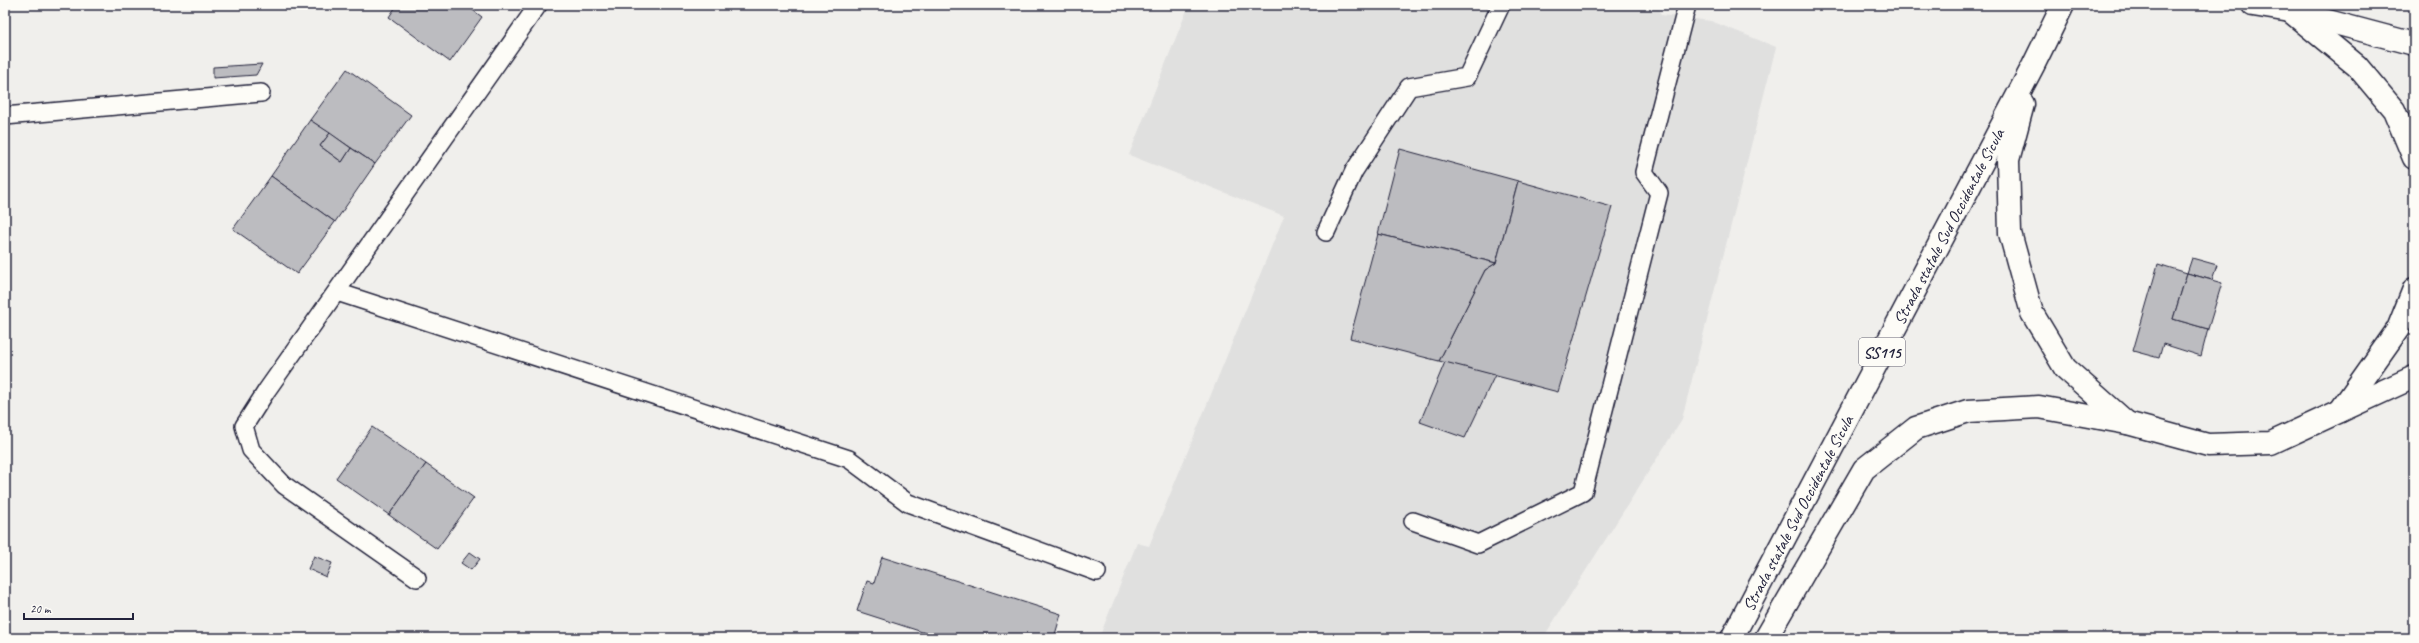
<svg xmlns="http://www.w3.org/2000/svg" width="2419" height="643" viewBox="0 0 2419 643" font-family="Caveat,sans-serif">
<rect width="100%" height="100%" fill="#f0efec"/>
<filter id="ink" filterUnits="userSpaceOnUse"><feTurbulence type="fractalNoise" baseFrequency=".025" numOctaves="2"/><feDisplacementMap in="SourceGraphic" scale="8" xChannelSelector="R" yChannelSelector="G"/><feConvolveMatrix kernelMatrix="1 2 1 2 8 2 1 2 1" color-interpolation-filters="sRGB"/></filter>
<g filter="url(#ink)">
<polygon fill="#e0e0df" points="1189,5 1658,5 1661,15 1711,21 1776,47 1682,419 1543,638 1099,638 1137,543 1149,546 1284,216 1129,155"/>
<g fill="#bcbcc0" stroke="#22223b">
<polygon points="397,5 466,5 482,17 450,62 389,17"/>
<polygon points="262,64 256,75 213,78 213,67"/>
<polygon points="347,69 411,115 375,164 310,120"/>
<polygon points="310,120 330,133 320,146 342,162 351,148 375,164 335,222 271,176"/>
<polygon points="330,133 351,148 342,162 320,146"/>
<polygon points="1400,149 1518,181 1496,263 1378,234"/>
<polygon points="271,176 335,222 297,274 233,229"/>
<polygon points="1518,181 1612,207 1558,392 1439,361 1485,270 1496,263"/>
<polygon points="1378,234 1496,263 1485,270 1439,361 1350,338"/>
<polygon points="2192,258 2217,265 2212,280 2187,273"/>
<polygon points="2158,264 2187,273 2173,319 2208,329 2201,356 2163,344 2159,358 2133,351"/>
<polygon points="2187,273 2222,283 2208,329 2173,319"/>
<polygon points="1445,362 1495,375 1465,438 1420,422"/>
<polygon points="372,427 426,464 389,515 336,478"/>
<polygon points="426,464 474,498 437,549 389,515"/>
<polygon points="470,552 480,559 471,570 461,563"/>
<polygon points="314,556 332,563 326,577 308,569"/>
<polygon points="882,557 1061,614 1054,638 941,638 857,611 867,581 874,583"/>
</g>
<g fill="none" stroke-linecap="round" stroke-linejoin="round">
<defs>
<g id="lane">
<polyline points="5,116 261,93"/>
<polyline points="1326,232 1354,171 1409,87 1467,77 1501,5"/>
<polyline points="337,292 849,459 908,503 1097,572"/>
<polyline points="1413,521 1478,544 1583,492 1659,193 1644,172 1687,5"/>
<polyline points="417,578 284,485 251,450 244,426 267,390 538,5"/>
</g>
<g id="primary">
<polyline points="2253,5 2290,11 2414,44"/>
<polyline points="2290,11 2357,66 2394,110 2414,158"/>
<polyline points="2023,104 2008,160 2010,233 2032,313 2065,368 2127,423"/>
<polyline points="2340,411 2398,329 2414,289"/>
<path id="s1" d="M1732,638L2033,66L2063,5"/>
<polyline points="1766,638 1864,469 1916,428 1968,411 2039,407 2127,423 2208,445 2271,443 2414,377"/>
</g>
</defs>
<use href="#lane" stroke="#22223b" stroke-width="20"/>
<use href="#primary" stroke="#22223b" stroke-width="25"/>
<use href="#lane" stroke="#fdfcf7" stroke-width="17"/>
<use href="#primary" stroke="#fdfcf7" stroke-width="22"/>
</g>
</g>
<g text-anchor="middle" stroke-width="4" stroke-linejoin="round" paint-order="stroke">
<rect fill="#fdfcf7" stroke="#646373" stroke-width="1" x="1859" y="338" width="46" height="28" rx="3"/>
<g font-size="16" font-weight="bold" fill="#22223b">
<text x="1882" y="358">SS115</text>
</g>
<g font-size="17" fill="#22223b" stroke="#fdfcf7">
<text dy="6" stroke="none"><textPath href="#s1" startOffset="465">Strada statale Sud Occidentale Sicula</textPath></text>
<text dy="6" stroke="none"><textPath href="#s1" startOffset="141">Strada statale Sud Occidentale Sicula</textPath></text>
</g>
</g>
<rect width="2419" height="643" fill="none" stroke="#fdfcf7" stroke-width="20"/>
<rect x="10" y="10" width="2399" height="623" fill="none" stroke="#22223b" stroke-width="1.5" filter="url(#ink)"/>
<path d="M24 613v6h109v-6" fill="none" stroke="#22223b" stroke-width="2"/>
<text x="30" y="613" font-size="12" fill="#22223b" stroke="#fdfcf7" stroke-width="3" paint-order="stroke">20 m</text>
</svg>
